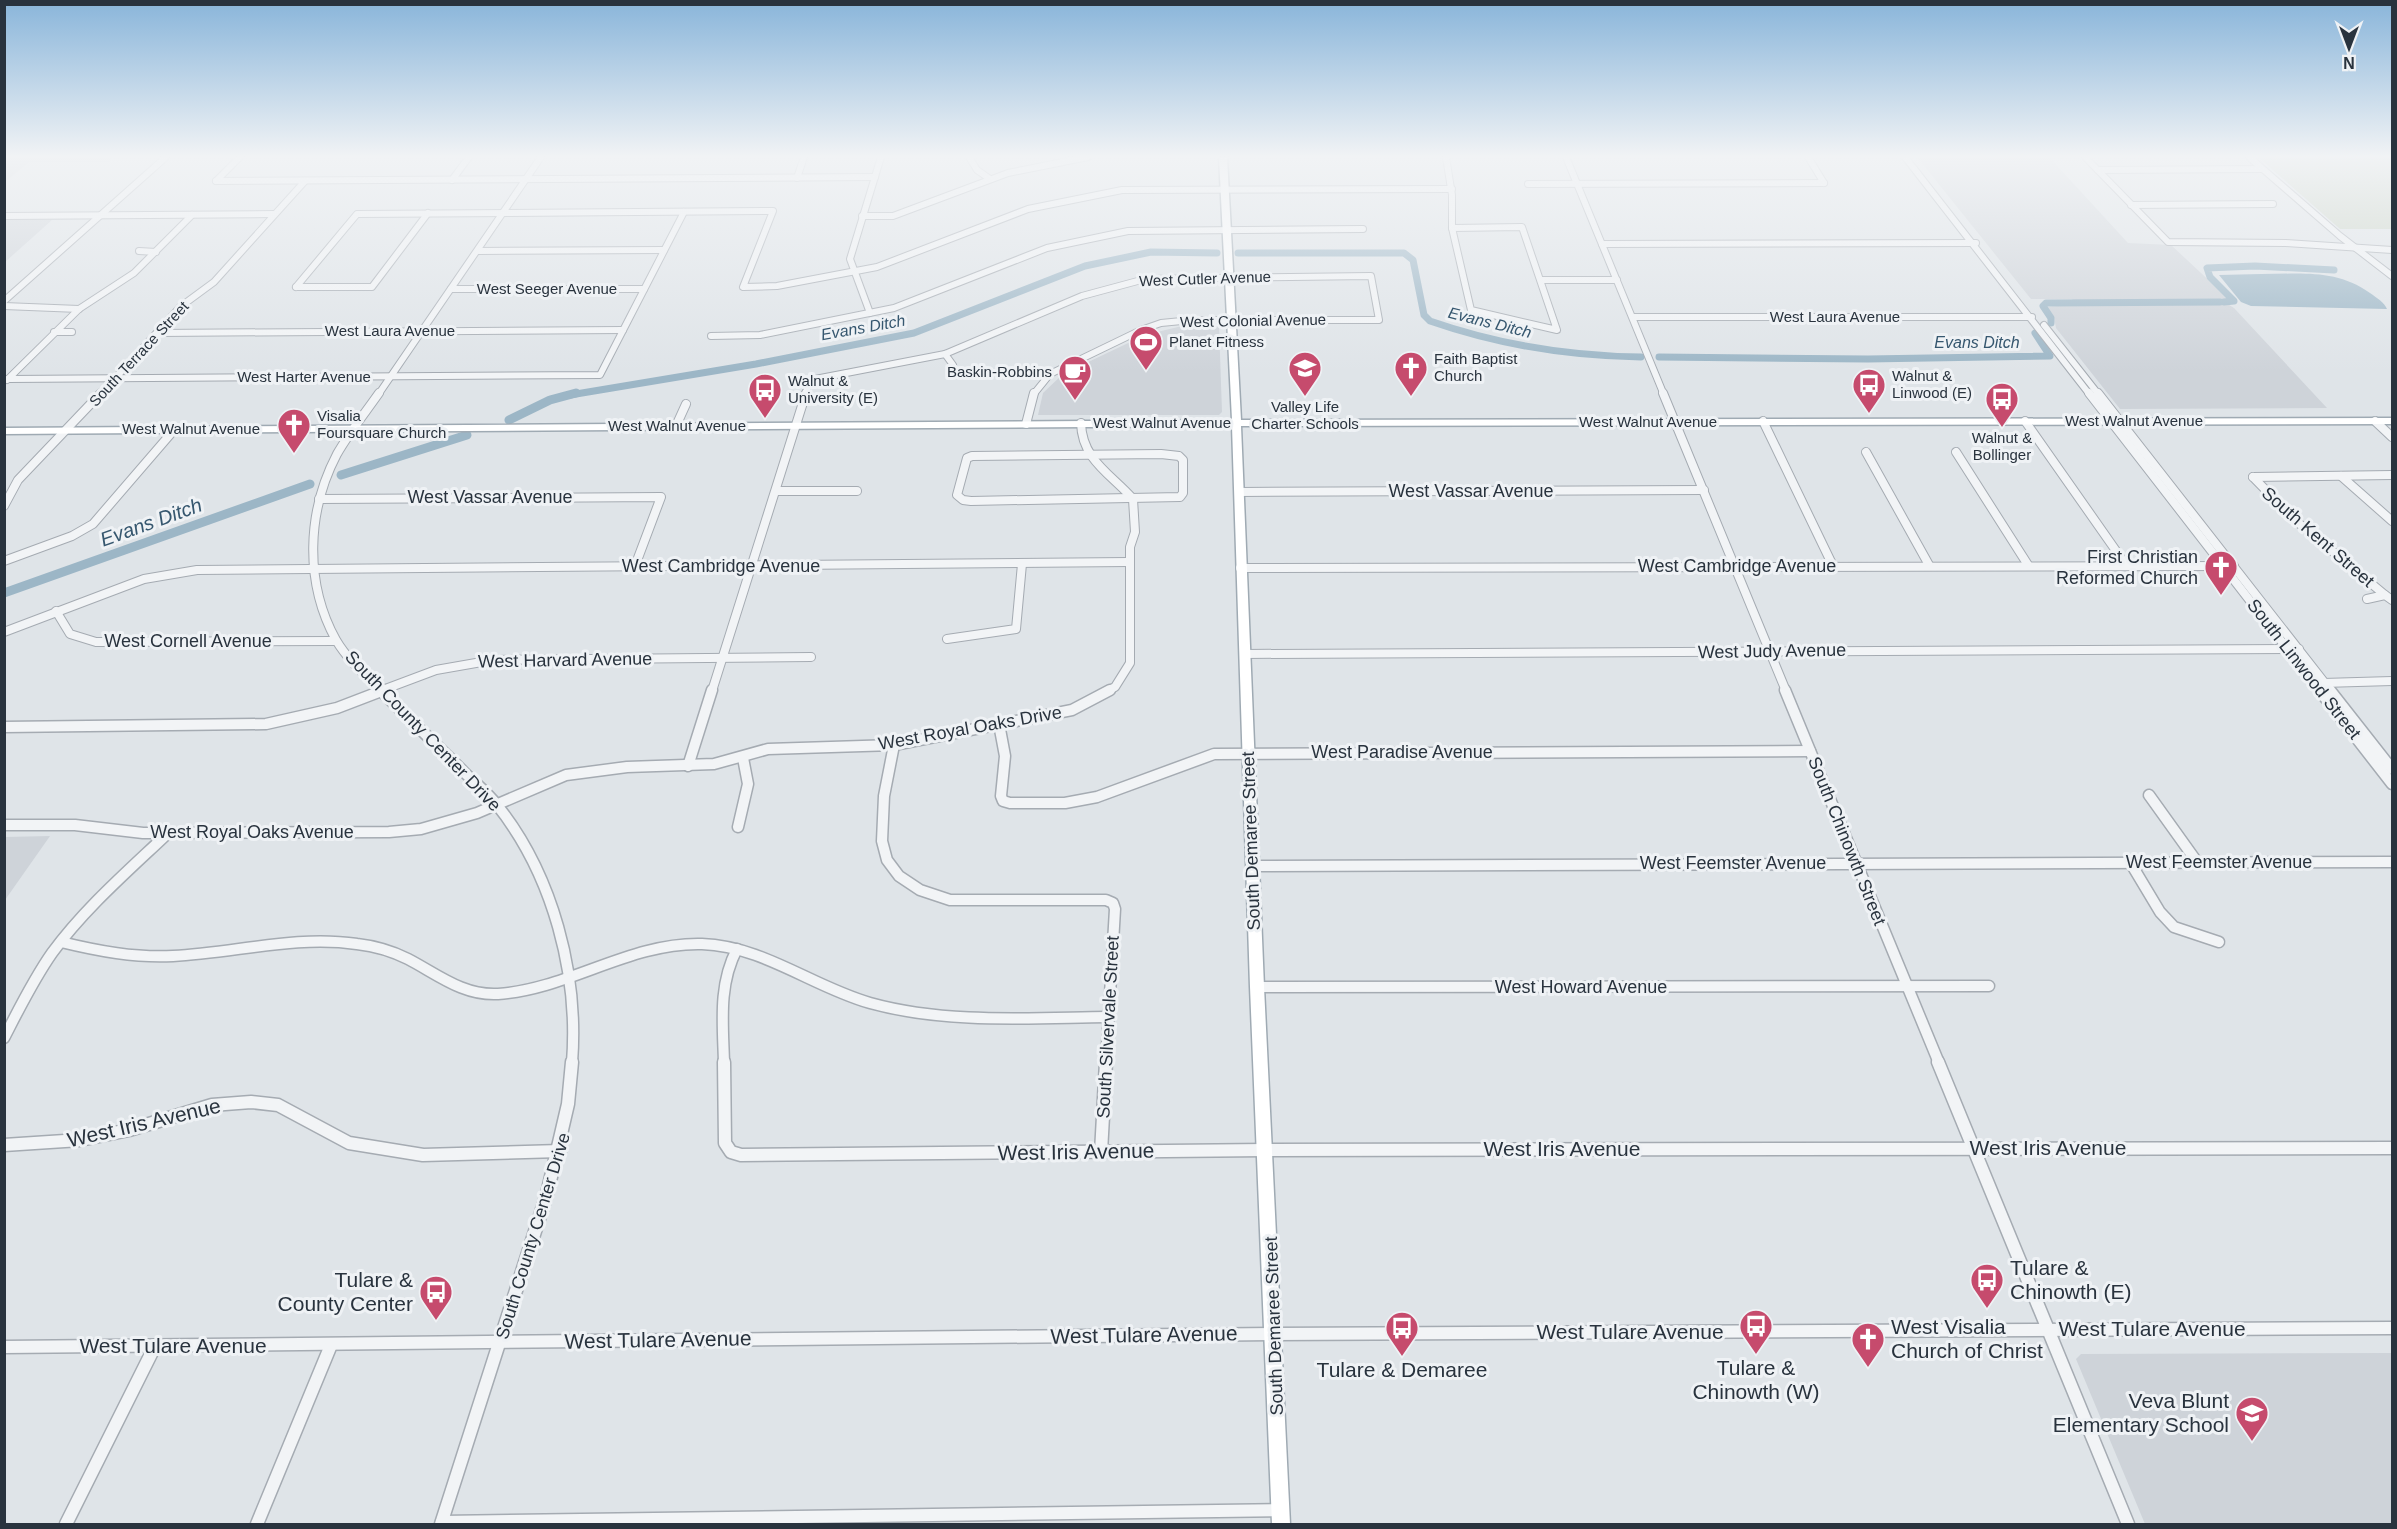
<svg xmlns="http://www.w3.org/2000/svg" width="2397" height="1529" viewBox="0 0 2397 1529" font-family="Arial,sans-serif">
<rect width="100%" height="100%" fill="#dfe4e8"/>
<g fill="#ced3d9">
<polygon points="5,157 113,157 108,162 29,162 5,182"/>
<polygon points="1917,157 2049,157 2128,243 2171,245 2231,301 2223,301 2234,308 2327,408 2120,409 2056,328 2054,317 2047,307 2076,304 2072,299 2031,299"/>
<polygon points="5,220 52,220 5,262"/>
<polygon points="1186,325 1219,326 1222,412 1219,415 1038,415 1043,393 1063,374 1145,335"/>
<polygon points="50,836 5,900 5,837"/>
<polygon points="2392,1353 2392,1524 2145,1524 2076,1359 2081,1354"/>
</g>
<polygon fill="#c7d1c1" points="2258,157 2392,157 2392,229 2340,229"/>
<path fill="#9cb6c6" d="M2261,274C2302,274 2336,269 2370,293C2377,298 2384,302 2387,309L2251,306L2241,302L2219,275Z"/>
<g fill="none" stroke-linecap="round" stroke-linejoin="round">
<g stroke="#9cb6c6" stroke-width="7">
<path d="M1238,253H1404L1413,260L1424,315L1430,321C1499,345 1568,356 1641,357"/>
<polyline points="2224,302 2234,301 2210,277 2207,268 2255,266 2334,270"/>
<polyline points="2051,323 2051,318 2043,306 2046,303 2220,302"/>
<polyline points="1659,357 1868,359 2050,356 2035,333"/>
<polyline points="570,395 756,364 914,333 1085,266 1151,252 1217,253"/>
</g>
<g stroke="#9cb6c6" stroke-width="9">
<polyline points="509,420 550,400 576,393"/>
<polyline points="341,475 467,435"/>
<polyline points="4,593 310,484"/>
</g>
<defs>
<g id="minor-far3">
<polyline points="969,157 977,170 990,179"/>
<polyline points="1446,157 1452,195 1452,228"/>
<polyline points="1566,157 1664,395"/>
<polyline points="1808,157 1824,183"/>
<polyline points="1905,157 2090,395"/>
<polyline points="2085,157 2168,242 2286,243 2392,250"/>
<polyline points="2249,157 2340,236 2392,276"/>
<polyline points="2098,170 2262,169"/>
<polyline points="797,178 804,157"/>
<polyline points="452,180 469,157"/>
<polyline points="216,181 875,177"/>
<polyline points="216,181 240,157"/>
<polyline points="1528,184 1824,183"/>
<polyline points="2131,205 2273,204"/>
<polyline points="4,216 274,214"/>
<polyline points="862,216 893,216 1008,173 1088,157"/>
<polygon points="1522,227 1557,330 1471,310 1452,228"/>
<polyline points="1602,244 1976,243"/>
<polyline points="139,251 156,252"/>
<polyline points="478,251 664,250"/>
<polyline points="1541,280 1617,280"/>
<polyline points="296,287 357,214 773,211 743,287 777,286 877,267 1028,209 1122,190 1452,189"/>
<polyline points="296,287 372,287 428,213"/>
<polyline points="451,289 644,289"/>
<polyline points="4,301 166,157"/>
<polyline points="4,306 79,309"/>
<polyline points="870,313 850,259 881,157"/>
<polyline points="1633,317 2032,317"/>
<polyline points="2044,325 2099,395"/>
<polyline points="54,332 72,332"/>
<polyline points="157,333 623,330"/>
<polyline points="711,336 760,335 894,308 1047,248 1128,231 1363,229"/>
<polyline points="945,354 953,365"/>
<polyline points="8,379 600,375 684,212"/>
<polyline points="7,380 79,309 134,273 192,215"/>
<polyline points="100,395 180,307 214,282 305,181"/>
<polyline points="378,395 541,157"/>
<polyline points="805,395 810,380 945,354 1082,296 1145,279 1371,276 1379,320 1192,320 1161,323 1141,330 1050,374 1033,395"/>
</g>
<g id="minor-far2">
<path d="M379,393C365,413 349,433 337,454C307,511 304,582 336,640C347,659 366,676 381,691"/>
<polyline points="1663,393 1786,691"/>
<polyline points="2089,393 2320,691"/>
<polyline points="2098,393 2331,691"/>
<polyline points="1763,421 1833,566"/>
<polyline points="2025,421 2126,565"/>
<polyline points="2375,421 2392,437"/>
<path d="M1081,423C1082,460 1111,474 1133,499L1135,532L1130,547V663L1115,687L1107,691"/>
<polyline points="1026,424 1034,393"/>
<polyline points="676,426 686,404"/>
<polyline points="1866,452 1929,565"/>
<polyline points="1956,452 2028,565"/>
<polygon points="1161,454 1179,456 1183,460 1183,493 1180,497 971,501 963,500 957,495 967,458 972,456"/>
<polyline points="2341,476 2392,521"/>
<polyline points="2253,477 2296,521 2385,595"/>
<polyline points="2253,477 2392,475"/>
<polyline points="776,491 857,491"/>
<polyline points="1239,492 1704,490"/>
<polyline points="319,499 661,497 635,566"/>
<polyline points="4,506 18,480 101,393"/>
<polyline points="4,561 72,536 93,524 174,430"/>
<polyline points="1240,568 2234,566"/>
<polyline points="2367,599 2385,595 2392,600"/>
<polyline points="56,611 70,634 96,642 336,641"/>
<polyline points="4,632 144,579 197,570 1129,562"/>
<polyline points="947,639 1016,629 1022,564"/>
<polyline points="1244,654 2299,649"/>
<polyline points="2323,683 2392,681"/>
<polyline points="380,691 436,670 493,660 811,657"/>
<polyline points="712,691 806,393"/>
</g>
<g id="minor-far1">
<path d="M380,690C408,718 437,745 465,773C476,784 488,793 497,805C553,875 579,974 572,1063"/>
<polyline points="1785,690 1939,1063"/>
<polyline points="2319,690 2392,784"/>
<polyline points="2330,690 2392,769"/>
<polyline points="999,724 1005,756 1001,796 1003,801 1010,803 1065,803 1097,797 1214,754 1810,751"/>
<polyline points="4,727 266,724 337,708 384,690"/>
<polyline points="894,745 884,796 882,841 887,860 899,876 920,890 950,900 1106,900 1113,903 1115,909 1106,1063"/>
<polyline points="688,766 712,690"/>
<polyline points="2149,795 2197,862"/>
<polyline points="4,825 75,825 143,833 389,832 421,829 477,813 566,775 627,767 714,764 768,749 894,745 1072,710 1110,690"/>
<polyline points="738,827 748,784 743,758"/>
<polyline points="2130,862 2160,912 2174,927 2219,942"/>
<polyline points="1253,866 2392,862"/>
<path d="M61,942C98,951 135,958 173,956C235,953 295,935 357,944C375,946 392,951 408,959C437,974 463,996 498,994C569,989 630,942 702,944C763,946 813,987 870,1003C946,1024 1028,1018 1107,1017"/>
<polyline points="1257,987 1989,986"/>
<path d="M4,1038C19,1009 33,980 52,953C85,908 128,871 168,833"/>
<path d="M724,1063C723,1024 718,985 737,949"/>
</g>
<g id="minor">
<polyline points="724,1062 725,1143 731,1152 741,1155 1266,1150 2392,1148"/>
<polyline points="1938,1062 2128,1524"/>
<polyline points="4,1145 80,1140 129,1130 212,1105 251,1102 278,1105 349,1143 423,1155 560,1151"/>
<polyline points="1101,1152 1106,1062"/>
<polyline points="4,1347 1274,1334 2392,1328"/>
<polyline points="442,1522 1281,1510"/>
<polyline points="66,1524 155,1346"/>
<polyline points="257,1524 331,1345"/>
<polyline points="441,1524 547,1194 568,1104 572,1062"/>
</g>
<polygon id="major" points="1219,157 1227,157 1241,420 2392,418 2392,424 1241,426 1264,987 1290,1524 1272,1524 1250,987 1232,426 4,434 4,428 1232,420"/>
</defs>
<use href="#minor-far3" stroke="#a5abb2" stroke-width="8"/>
<use href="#minor-far2" stroke="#a5abb2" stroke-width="10"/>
<use href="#minor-far1" stroke="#a5abb2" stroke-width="13"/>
<use href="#minor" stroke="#a5abb2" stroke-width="15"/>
<use href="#major" stroke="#9faab3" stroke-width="3"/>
<use href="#minor-far3" stroke="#f2f4f6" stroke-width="6"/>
<use href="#minor-far2" stroke="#f2f4f6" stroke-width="8"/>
<use href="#minor-far1" stroke="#f2f4f6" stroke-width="10"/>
<use href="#minor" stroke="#f2f4f6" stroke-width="12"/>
<use href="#major" fill="#fff" fill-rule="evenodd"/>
</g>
<linearGradient id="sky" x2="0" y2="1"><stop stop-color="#89b5da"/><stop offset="0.42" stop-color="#f1f3f5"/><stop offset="1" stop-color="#f1f3f5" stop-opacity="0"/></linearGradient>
<rect width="2397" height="372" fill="url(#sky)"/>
<defs>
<symbol id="stadium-pin" viewBox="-11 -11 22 30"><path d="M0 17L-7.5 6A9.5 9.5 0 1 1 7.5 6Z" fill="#c64b6d" stroke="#eff2f5"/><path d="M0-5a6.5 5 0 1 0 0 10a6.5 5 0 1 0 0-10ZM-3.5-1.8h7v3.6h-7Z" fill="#fff"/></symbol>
<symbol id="school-pin" viewBox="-11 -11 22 30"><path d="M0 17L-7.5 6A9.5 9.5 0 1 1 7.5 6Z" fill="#c64b6d" stroke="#eff2f5"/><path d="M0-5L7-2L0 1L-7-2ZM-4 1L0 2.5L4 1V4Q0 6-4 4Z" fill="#fff"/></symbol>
<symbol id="church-pin" viewBox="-11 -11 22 30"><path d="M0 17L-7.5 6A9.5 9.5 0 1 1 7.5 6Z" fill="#c64b6d" stroke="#eff2f5"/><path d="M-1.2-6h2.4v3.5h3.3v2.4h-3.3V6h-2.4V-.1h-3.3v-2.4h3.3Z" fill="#fff"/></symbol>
<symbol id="cafe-pin" viewBox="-11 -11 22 30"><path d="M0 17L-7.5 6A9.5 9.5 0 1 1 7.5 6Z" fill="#c64b6d" stroke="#eff2f5"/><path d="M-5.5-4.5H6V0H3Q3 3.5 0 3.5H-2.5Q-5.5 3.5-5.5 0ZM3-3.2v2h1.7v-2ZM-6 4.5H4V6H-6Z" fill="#fff"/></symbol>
<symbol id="bus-pin" viewBox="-11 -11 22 30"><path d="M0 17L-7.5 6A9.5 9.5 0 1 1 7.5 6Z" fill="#c64b6d" stroke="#eff2f5"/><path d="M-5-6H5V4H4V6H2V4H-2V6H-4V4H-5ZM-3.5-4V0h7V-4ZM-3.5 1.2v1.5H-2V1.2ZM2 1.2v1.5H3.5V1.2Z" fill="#fff"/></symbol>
</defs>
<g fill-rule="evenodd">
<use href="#stadium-pin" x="1127" y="323" width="38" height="52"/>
<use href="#school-pin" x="1286" y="349" width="38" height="52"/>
<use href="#church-pin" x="1392" y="349" width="38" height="52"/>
<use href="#cafe-pin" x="1056" y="353" width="38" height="52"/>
<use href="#bus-pin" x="1850" y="366" width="38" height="52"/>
<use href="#bus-pin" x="746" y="371" width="38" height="52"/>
<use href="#bus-pin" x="1983" y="380" width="38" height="52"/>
<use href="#church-pin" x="275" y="406" width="38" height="52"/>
<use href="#church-pin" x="2202" y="548" width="38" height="52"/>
<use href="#bus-pin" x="1968" y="1261" width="38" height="52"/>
<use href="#bus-pin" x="417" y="1273" width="38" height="52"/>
<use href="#bus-pin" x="1737" y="1307" width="38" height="52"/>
<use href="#bus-pin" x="1383" y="1309" width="38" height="52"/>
<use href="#church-pin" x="1849" y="1320" width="38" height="52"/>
<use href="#school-pin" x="2233" y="1394" width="38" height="52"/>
</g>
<g text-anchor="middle" stroke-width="6" stroke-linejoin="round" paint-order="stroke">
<g font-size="15" fill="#29333e" stroke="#eff2f5">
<text transform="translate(1205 279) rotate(-2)" y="5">West Cutler Avenue</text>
<text x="547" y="294">West Seeger Avenue</text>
<text x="1835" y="322">West Laura Avenue</text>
<text transform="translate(1253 321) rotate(-1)" y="5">West Colonial Avenue</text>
<text x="390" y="336">West Laura Avenue</text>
<text transform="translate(139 354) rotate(-47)" y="5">South Terrace Street</text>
<text x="304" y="382">West Harter Avenue</text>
<text x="2134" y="426">West Walnut Avenue</text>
<text x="1648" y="427">West Walnut Avenue</text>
<text x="1162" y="428">West Walnut Avenue</text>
<text x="677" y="431">West Walnut Avenue</text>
<text x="191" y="434">West Walnut Avenue</text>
</g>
<g font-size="15" fill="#29333e" stroke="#eff2f5" text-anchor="start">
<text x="1169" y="347">Planet Fitness</text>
<text x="1434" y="364">Faith Baptist<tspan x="1434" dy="17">Church</tspan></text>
<text x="1052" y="377" text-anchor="end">Baskin-Robbins</text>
<text x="1892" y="381">Walnut &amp;<tspan x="1892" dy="17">Linwood (E)</tspan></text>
<text x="788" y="386">Walnut &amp;<tspan x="788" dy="17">University (E)</tspan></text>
<text x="1305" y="412" text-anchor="middle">Valley Life<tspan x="1305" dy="17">Charter Schools</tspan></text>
<text x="317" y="421">Visalia<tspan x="317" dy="17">Foursquare Church</tspan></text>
<text x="2002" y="443" text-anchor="middle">Walnut &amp;<tspan x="2002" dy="17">Bollinger</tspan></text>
</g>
<g font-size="16" font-style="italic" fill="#36576f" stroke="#eff2f5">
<text transform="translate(1490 322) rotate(14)" y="6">Evans Ditch</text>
<text transform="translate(863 327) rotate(-10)" y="6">Evans Ditch</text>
<text x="1977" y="348">Evans Ditch</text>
</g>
<g font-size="18" fill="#29333e" stroke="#eff2f5">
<text x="1471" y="497">West Vassar Avenue</text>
<text x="490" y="503">West Vassar Avenue</text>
<text transform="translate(2318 537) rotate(41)" y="6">South Kent Street</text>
<text x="721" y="572">West Cambridge Avenue</text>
<text x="1737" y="572">West Cambridge Avenue</text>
<text x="188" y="647">West Cornell Avenue</text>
<text transform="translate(1772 651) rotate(-1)" y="6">West Judy Avenue</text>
<text transform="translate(565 660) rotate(-1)" y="6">West Harvard Avenue</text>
<text transform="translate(2304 669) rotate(52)" y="6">South Linwood Street</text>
<text transform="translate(970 728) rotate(-10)" y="6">West Royal Oaks Drive</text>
<text transform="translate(423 731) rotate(46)" y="6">South County Center Drive</text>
<text x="1402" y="758">West Paradise Avenue</text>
<text x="252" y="838">West Royal Oaks Avenue</text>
<text transform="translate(1251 841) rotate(-92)" y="6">South Demaree Street</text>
<text transform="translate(1847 841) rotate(68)" y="6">South Chinowth Street</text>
<text x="2219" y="868">West Feemster Avenue</text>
<text x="1733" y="869">West Feemster Avenue</text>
<text x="1581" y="993">West Howard Avenue</text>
<text transform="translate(1108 1027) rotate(-87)" y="6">South Silvervale Street</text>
<text transform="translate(533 1236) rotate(-73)" y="6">South County Center Drive</text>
<text transform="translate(1274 1326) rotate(-92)" y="6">South Demaree Street</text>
</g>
<g font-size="18" fill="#29333e" stroke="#eff2f5" text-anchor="end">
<text x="2198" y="563">First Christian<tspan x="2198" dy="21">Reformed Church</tspan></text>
</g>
<g font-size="20" font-style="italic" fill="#36576f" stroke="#eff2f5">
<text transform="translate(151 522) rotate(-20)" y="7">Evans Ditch</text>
</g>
<g font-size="21" fill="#29333e" stroke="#eff2f5">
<text transform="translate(144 1123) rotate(-13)" y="7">West Iris Avenue</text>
<text x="2048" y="1155">West Iris Avenue</text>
<text x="1562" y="1156">West Iris Avenue</text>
<text transform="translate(1076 1152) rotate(-1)" y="7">West Iris Avenue</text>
<text x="2152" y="1336">West Tulare Avenue</text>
<text x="1630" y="1339">West Tulare Avenue</text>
<text transform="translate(1144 1335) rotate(-1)" y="7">West Tulare Avenue</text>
<text transform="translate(658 1340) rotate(-1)" y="7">West Tulare Avenue</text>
<text x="173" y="1353">West Tulare Avenue</text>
</g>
<g font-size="21" fill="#29333e" stroke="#eff2f5" text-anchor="start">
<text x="2010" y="1275">Tulare &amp;<tspan x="2010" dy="24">Chinowth (E)</tspan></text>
<text x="413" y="1287" text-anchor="end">Tulare &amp;<tspan x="413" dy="24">County Center</tspan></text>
<text x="1891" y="1334">West Visalia<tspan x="1891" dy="24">Church of Christ</tspan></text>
<text x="1756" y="1375" text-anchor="middle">Tulare &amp;<tspan x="1756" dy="24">Chinowth (W)</tspan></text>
<text x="1402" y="1377" text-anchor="middle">Tulare &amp; Demaree</text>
<text x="2229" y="1408" text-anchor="end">Veva Blunt<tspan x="2229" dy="24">Elementary School</tspan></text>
</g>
</g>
<rect width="2397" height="1529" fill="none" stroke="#29333e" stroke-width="12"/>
<g transform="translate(2349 48) rotate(180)" stroke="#eff2f5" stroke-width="4.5" paint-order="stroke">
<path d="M0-4.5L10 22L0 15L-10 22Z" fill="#29333e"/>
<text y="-9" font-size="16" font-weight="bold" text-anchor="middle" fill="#29333e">N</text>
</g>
</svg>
